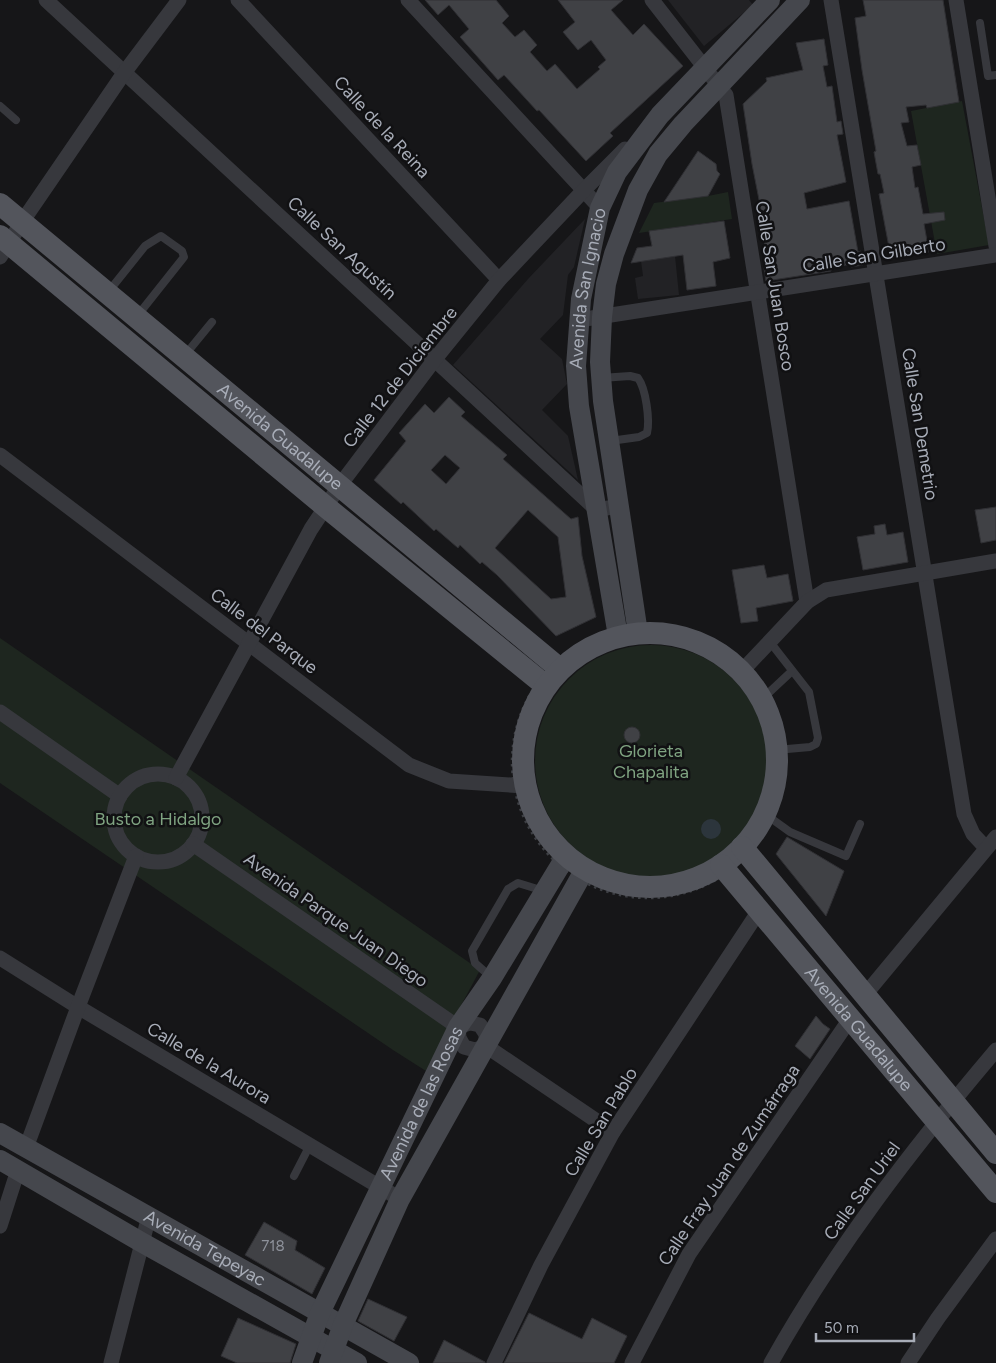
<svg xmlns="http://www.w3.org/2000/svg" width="996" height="1363" viewBox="0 0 996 1363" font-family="Figtree,sans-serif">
<rect width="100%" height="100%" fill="#161618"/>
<g fill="#222225">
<polygon points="668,0 749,0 753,5 704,46"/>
<polygon points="585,219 574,267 568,275 563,315 540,339 562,359 567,384 542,410 568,436 578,480 453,365 528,279"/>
<polygon points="675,256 679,295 638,299 635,278 643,276 641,261"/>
</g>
<g fill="#1e261f">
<polygon points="962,101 989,245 937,254 911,111"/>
<polygon points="728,192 732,219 639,233 654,203 708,196"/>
<polygon points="0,638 480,970 426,1071 393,1050 0,783"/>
<circle cx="651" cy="761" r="116"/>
</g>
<circle fill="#2c353c" cx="711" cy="829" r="10"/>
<g fill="#404145" stroke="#303034" fill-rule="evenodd">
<polygon points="425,0 496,0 509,16 502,23 515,37 524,30 537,45 530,52 547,71 555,64 577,89 600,69 598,67 606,60 591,40 578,50 563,32 575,22 558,0 623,0 611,10 633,35 644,24 683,66 610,133 613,136 586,161 539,110 537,111 504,75 498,80 460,37 469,29 449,5 438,15"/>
<polygon points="863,0 943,0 959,102 927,108 926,105 906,107 909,122 901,123 907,146 917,145 921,165 912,167 915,188 918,187 923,214 944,212 945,220 924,224 929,252 891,258 879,194 884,193 880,174 878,174 874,152 876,151 862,70 855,18 866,16"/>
<polygon points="824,39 828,65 823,66 827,87 832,86 837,122 841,121 843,134 837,135 846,182 804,193 807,209 849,201 858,252 861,251 863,265 851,267 851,264 831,268 831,271 766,281 764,268 768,268 761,220 763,220 752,164 743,104 767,81 766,78 803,70 796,43"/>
<polygon points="698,151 716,164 717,171 720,174 708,196 664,202"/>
<polygon points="724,221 730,258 713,262 716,286 687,290 683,255 631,263 637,248 652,246 649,231"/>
<path d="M449,397L465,412L461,416L507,455L503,459L571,519L578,517L582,556L596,617L556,636L497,575L482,562L480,564L460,545L458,548L436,529L434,531L403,502L401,504L374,480L406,441L399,433L425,404L434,413ZM445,455L460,468L446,484L431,470ZM528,510L558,537L566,597L551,599L495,548Z"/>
<polygon points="996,507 996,540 981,543 975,510"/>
<polygon points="885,524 887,535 903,532 908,562 863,570 857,537 875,534 874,526"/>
<polygon points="764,565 767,578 788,574 793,601 756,608 758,621 741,623 732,570"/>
<circle cx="632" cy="735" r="8"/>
<polygon points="787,837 844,871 826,916 776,854"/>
<polygon points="816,1016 823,1024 830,1029 810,1059 795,1046"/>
<polygon points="264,1222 297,1241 295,1250 325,1268 312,1294 245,1255"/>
<polygon points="368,1299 407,1317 394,1341 358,1321"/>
<polygon points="529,1313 582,1339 592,1318 627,1336 614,1363 504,1363"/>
<polygon points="238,1318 296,1344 290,1363 237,1363 221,1356"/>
<polygon points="444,1340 485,1362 485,1363 433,1363"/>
</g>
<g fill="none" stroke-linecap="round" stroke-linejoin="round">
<circle stroke="#3d3f44" stroke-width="2.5" stroke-dasharray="2.5 4" stroke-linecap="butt" cx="648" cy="762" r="136"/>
<g stroke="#37383d" stroke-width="8">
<polyline points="980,23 988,76 996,75"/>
<polyline points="0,106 16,120"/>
<polyline points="109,291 145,246 161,236 182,251 184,257 138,315"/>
<polyline points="185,355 212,322"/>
<path d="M601,378L630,376L638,378C646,389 650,420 647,433L639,437L610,441"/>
<polyline points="770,642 809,692 818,738 816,744 810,747 776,750"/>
<polyline points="761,700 792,671"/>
<polyline points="765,814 790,832 846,856 860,824"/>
<polyline points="492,978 475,963 472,951 508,889 518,883 544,891"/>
<polyline points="294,1176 310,1145"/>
</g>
<g stroke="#37383d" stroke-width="15">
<polyline points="46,0 597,510 618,506"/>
<polyline points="238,0 499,280"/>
<polyline points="408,0 600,208"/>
<polyline points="652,0 726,95 807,602"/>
<polyline points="831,0 964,814 973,834 986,848"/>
<polyline points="956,0 996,246"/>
<polyline points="0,257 22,222 124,73 179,0"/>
<polyline points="579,320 996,255"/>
<polyline points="0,455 409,765 449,781 525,786"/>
<polyline points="741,672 807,602 826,590 996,561"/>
<polyline points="0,712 120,796"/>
<circle cx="158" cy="818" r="44"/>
<polyline points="176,778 311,529 340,485 435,359 499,280 584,190 625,149"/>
<polyline points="193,844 458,1027 459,1038 464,1047 475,1050 486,1046 613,1132"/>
<polyline points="0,958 78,1007 400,1199"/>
<polyline points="864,996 996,837"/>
<polyline points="458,1027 470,1023 480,1025 486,1034 486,1046"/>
<polyline points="26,1148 78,1007 136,856"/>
<polyline points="0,1226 18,1170"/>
<polyline points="111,1363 149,1216"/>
<polyline points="494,1363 541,1265 613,1132 759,911"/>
<polyline points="632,1363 689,1254 850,1019"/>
<path d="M771,1363C834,1250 913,1148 996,1050"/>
<polyline points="908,1363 938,1318 996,1239"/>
</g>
<g stroke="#45474d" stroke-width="20">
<polyline points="638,633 603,401 600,362 602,317 606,284 614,254 638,190 658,154 683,124 800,0"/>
<path id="s1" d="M618,636L579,406L576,366L581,299L600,208L617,172L660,115L770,0"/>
<path id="s2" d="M0,1133L409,1363"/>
<polyline points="0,1160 141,1242 357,1363"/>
<path id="s3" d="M302,1363L320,1313L458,1027L492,978L566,856"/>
<polyline points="329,1363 343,1325 400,1199 585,869"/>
</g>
<g stroke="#53555c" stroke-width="22">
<path id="s4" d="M0,204L560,669"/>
<polyline points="0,236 326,507 546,686"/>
<circle cx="650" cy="760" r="127"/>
<polyline points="742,847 996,1153"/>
<path id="s5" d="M721,865L996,1192"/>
</g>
</g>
<g text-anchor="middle" stroke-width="5" stroke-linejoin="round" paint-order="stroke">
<g font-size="15" fill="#8e929b">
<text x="273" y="1251">718</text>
</g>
<g font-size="18" fill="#a8adb8" stroke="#111113">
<text transform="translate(382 127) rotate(47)" y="6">Calle de la Reina</text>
<text transform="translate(342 248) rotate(43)" y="6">Calle San Agustín</text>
<text transform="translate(874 255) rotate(-9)" y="6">Calle San Gilberto</text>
<text transform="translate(775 286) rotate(81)" y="6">Calle San Juan Bosco</text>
<text dy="6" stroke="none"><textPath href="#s1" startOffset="352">Avenida San Ignacio</textPath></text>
<text transform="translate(400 377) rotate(-52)" y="6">Calle 12 de Diciembre</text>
<text transform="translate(920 424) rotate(81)" y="6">Calle San Demetrio</text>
<text dy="6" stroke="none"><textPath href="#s4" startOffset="364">Avenida Guadalupe</textPath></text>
<text transform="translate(264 631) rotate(37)" y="6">Calle del Parque</text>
<text transform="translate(336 920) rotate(35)" y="6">Avenida Parque Juan Diego</text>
<text dy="6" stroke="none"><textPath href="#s5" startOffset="214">Avenida Guadalupe</textPath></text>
<text transform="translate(209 1063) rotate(31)" y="6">Calle de la Aurora</text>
<text dy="6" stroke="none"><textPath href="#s3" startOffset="286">Avenida de las Rosas</textPath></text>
<text transform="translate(601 1122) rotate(-59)" y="6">Calle San Pablo</text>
<text transform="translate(729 1165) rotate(-56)" y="6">Calle Fray Juan de Zumárraga</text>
<text transform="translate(862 1191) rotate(-54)" y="6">Calle San Uriel</text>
<text dy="6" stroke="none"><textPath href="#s2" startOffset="235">Avenida Tepeyac</textPath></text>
</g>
<g font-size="18" fill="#7fa381" stroke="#111113">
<text x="651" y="757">Glorieta<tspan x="651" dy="21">Chapalita</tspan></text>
<text x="158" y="825">Busto a Hidalgo</text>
</g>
</g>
<path d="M816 1333v8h98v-8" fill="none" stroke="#a8adb8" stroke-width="2.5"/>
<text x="824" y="1333" font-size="15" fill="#a8adb8" stroke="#111113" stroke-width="4" paint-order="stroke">50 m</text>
</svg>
